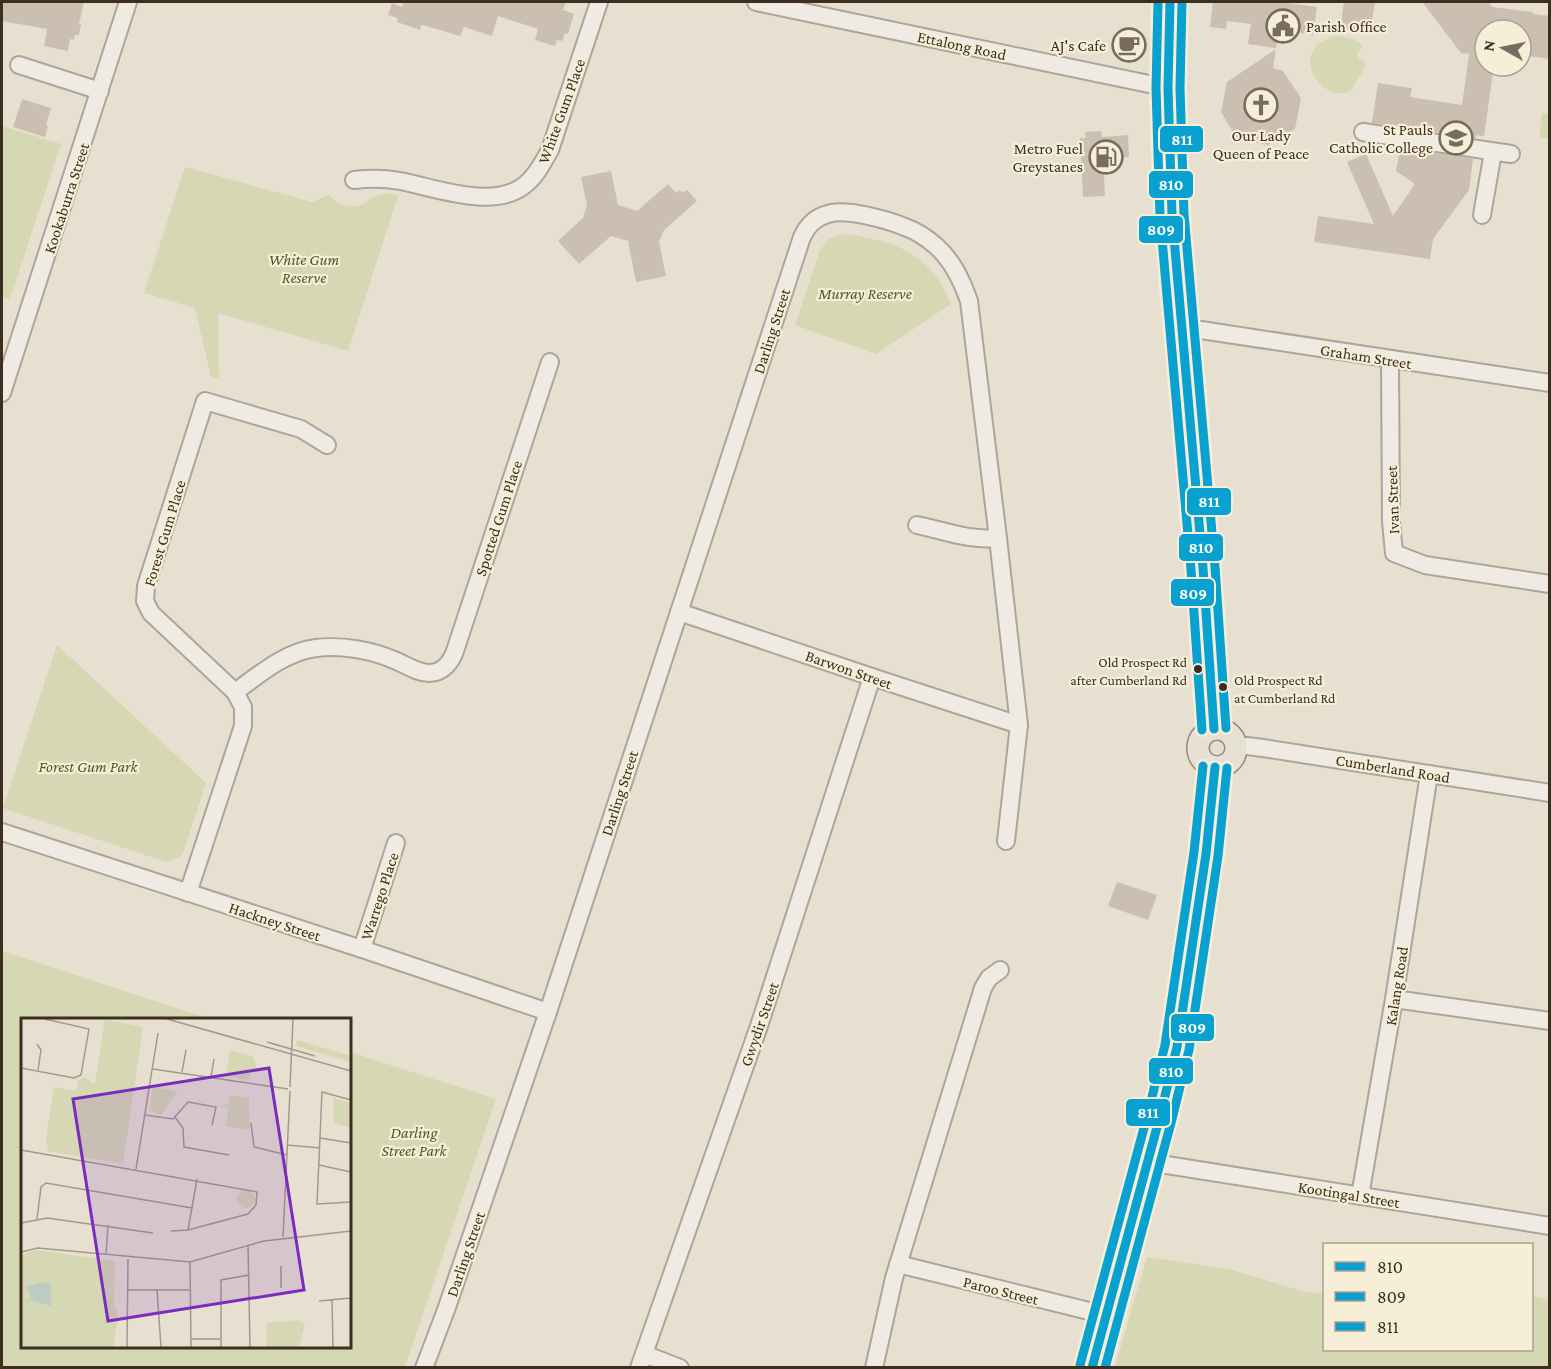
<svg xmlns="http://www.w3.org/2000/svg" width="1551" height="1369" viewBox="0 0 1551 1369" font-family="'Crimson Pro',serif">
<rect width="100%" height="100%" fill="#e7e0d1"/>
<g fill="#d6d7b3">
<path d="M1336,36C1347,36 1354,38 1363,46L1358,52V57L1361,60L1366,62C1365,68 1362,73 1358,78C1356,82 1354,87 1350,90C1326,107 1282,51 1336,36Z"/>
<polygon points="1542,113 1549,114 1549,139 1539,138"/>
<polygon points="2,126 61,144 10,299 2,296"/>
<path d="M185,167L312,202L329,195C337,204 349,209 361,205C367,202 372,197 379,195C385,193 392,194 398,196L348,351L218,313L219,379L211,377L195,308L144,293Z"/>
<path d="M841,234C852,234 862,237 873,239C913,248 936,267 951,304L876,354L795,325L820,250L829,239Z"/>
<polygon points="57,645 206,783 182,856 166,862 3,808"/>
<polygon points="2,951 210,1019 22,1020 22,1346 350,1346 350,1052 496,1099 405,1367 2,1367"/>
<polygon points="1147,1257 1229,1269 1302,1291 1324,1294 1324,1350 1532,1350 1532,1296 1549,1300 1549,1367 1115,1367"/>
</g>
<g fill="#cbbfb2">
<polygon points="2,2 84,2 79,24 81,24 79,35 75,35 74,40 70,39 68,51 44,46 47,29 2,21"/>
<polygon points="404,2 566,2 563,10 574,14 568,34 565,33 562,41 557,40 555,46 535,40 538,29 498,16 492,36 464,27 460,36 423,25 421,26 420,30 397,22 398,18 388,15 392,3 402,7"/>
<polygon points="1213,2 1280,2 1317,7 1313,35 1279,29 1276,48 1248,44 1251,24 1227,21 1226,29 1210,27"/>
<polygon points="1344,2 1375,2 1371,27 1356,25 1355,31 1340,29"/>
<polygon points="1422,2 1488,2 1492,7 1533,12 1533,14 1550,16 1550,59 1521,55 1521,30 1485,30 1485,66 1494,66 1484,136 1477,135 1476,138 1372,123 1378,83 1412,88 1410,97 1462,105 1469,54 1461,53"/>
<polygon points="1276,49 1273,68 1283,71 1301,98 1295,129 1268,145 1237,139 1221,112 1227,82"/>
<polygon points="22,99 51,108 46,125 48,126 45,137 13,127"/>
<polygon points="1101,131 1102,137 1128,135 1129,157 1103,158 1105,196 1083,197 1080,138 1086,138 1085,132"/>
<polygon points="1400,148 1473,159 1469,190 1433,239 1430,259 1314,242 1318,216 1374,224 1347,162 1366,154 1393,216 1415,184 1396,171"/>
<polygon points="611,171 618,205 637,211 668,184 676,193 680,190 683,193 687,190 697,201 664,230 659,242 666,276 636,282 628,241 611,236 579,264 558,241 583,218 587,205 581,177"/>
<polygon points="1117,882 1157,895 1148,920 1108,906"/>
</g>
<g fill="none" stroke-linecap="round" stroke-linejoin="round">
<defs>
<g id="minor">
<polyline points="756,2 1168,88"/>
<polyline points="19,65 100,91"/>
<polyline points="1363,132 1511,154"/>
<path d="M354,180C370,178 384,178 400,181C436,188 495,211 526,184C537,175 543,162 550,150L599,2"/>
<polyline points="1482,215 1493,152"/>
<polyline points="1181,330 1201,330 1550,383"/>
<polyline points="1390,360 1391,521 1394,553 1425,565 1550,584"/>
<polyline points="2,393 128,2"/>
<path d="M917,525C946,531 969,541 998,538"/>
<polyline points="679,612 872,677 1019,725"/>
<path d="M235,692C260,674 285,652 316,648C342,645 371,650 394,660C405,664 417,673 429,673C443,673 451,662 455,651L550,362"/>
<polyline points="1237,747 1247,746 1263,748 1550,793"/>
<polyline points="2,832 362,949 548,1012"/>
<polyline points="188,893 243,726 243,707 235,692 151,613 145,601 146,586 205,401 301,429 327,445"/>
<polyline points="362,949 396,843"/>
<polyline points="1394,999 1550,1021"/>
<polyline points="1148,1162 1550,1226"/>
<polyline points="1360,1196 1394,999 1429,774"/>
<polyline points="898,1264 1105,1315"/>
<polyline points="644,1354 680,1368"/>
<path d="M424,1368L446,1310L548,1012L802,237C807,226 816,217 828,214C846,208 888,220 905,227C916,231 927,238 936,246C953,261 962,281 969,301L998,538L1019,725L1006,841"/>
<polyline points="639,1368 759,1026 872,677"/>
<polyline points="874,1368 894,1278 983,988 989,978 1000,970"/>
</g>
<g id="major">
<polyline points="1170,2 1168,88 1172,215 1203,568 1214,729"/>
<circle cx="1217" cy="748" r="19"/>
<polyline points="1092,1368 1160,1116 1177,1047 1206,854 1215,767"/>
</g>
</defs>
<use href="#minor" stroke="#ada599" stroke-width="20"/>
<use href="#major" stroke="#928b80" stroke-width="24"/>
<use href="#minor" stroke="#efebe3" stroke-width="16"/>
<use href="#major" stroke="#e6e1d4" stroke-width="21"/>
<defs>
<g id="bus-1">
<polyline points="1170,2 1168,88 1172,215 1203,568 1214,729"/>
<polyline points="1092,1368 1160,1116 1177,1047 1206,854 1215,767"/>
</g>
<g id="bus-2">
<polyline points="1158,2 1156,88 1160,216 1191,569 1202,730"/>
<polyline points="1105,1368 1172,1119 1189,1050 1218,856 1227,768"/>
</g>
<g id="bus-3">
<polyline points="1182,2 1180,88 1184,214 1215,567 1226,728"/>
<polyline points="1080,1365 1148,1113 1165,1045 1194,852 1203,766"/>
</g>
</defs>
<use href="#bus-1" stroke="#f7eed8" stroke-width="14"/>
<use href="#bus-2" stroke="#f7eed8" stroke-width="14"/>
<use href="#bus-3" stroke="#f7eed8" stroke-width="14"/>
<use href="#bus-1" stroke="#09a1d0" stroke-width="9"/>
<use href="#bus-2" stroke="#09a1d0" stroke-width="9"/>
<use href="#bus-3" stroke="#09a1d0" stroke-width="9"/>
</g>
<defs>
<symbol id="civic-ring" viewBox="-11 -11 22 22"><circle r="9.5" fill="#f7eed8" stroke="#786c5e" stroke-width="1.5"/><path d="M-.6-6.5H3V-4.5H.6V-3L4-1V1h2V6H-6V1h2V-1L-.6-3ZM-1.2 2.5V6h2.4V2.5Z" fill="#786c5e"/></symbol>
<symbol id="cafe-ring" viewBox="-11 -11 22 22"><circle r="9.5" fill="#f7eed8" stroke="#786c5e" stroke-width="1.5"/><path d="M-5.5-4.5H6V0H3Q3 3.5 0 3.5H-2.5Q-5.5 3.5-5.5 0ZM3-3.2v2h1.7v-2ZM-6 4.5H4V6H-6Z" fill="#786c5e"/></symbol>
<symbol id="church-ring" viewBox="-11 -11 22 22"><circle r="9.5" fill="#f7eed8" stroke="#786c5e" stroke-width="1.5"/><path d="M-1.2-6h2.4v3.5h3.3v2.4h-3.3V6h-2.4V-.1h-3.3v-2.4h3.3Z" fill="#786c5e"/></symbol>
<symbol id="school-ring" viewBox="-11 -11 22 22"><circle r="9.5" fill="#f7eed8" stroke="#786c5e" stroke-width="1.5"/><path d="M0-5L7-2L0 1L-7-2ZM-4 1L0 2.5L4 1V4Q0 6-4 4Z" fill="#786c5e"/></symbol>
<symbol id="fuel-ring" viewBox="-11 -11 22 22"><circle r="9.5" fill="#f7eed8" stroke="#786c5e" stroke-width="1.5"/><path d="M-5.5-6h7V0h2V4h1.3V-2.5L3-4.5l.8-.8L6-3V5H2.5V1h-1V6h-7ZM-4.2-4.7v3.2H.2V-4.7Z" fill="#786c5e"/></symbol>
</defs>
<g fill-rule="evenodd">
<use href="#civic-ring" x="1264" y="7" width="38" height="38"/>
<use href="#cafe-ring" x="1110" y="26" width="38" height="38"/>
<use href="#church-ring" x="1242" y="86" width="38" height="38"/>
<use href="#school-ring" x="1437" y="119" width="38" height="38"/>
<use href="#fuel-ring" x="1087" y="138" width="38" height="38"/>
</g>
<g fill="#3d2e20" stroke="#f7eed8" stroke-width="2">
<circle cx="1198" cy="669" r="5"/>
<circle cx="1223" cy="687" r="5"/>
</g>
<g text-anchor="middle" stroke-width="4.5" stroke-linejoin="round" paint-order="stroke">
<g font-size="14" fill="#3d2e20" stroke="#f7eed8" text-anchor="end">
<text x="1187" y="667">Old Prospect Rd<tspan x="1187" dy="18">after Cumberland Rd</tspan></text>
<text x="1234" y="685" text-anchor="start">Old Prospect Rd<tspan x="1234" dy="18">at Cumberland Rd</tspan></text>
</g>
<g font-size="16" fill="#3d2e20" stroke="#f7eed8" text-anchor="end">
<text x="1306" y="32" text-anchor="start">Parish Office</text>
<text x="1106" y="51">AJ's Cafe</text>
<text x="1433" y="135">St Pauls<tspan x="1433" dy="18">Catholic College</tspan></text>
<text x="1261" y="141" text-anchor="middle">Our Lady<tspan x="1261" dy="18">Queen of Peace</tspan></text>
<text x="1083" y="154">Metro Fuel<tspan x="1083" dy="18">Greystanes</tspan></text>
</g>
<g font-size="16" fill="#3d2e20" stroke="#f7eed8">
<text transform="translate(962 45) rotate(12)" y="6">Ettalong Road</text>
<text transform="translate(561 111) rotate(-70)" y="6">White Gum Place</text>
<text transform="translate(66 198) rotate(-72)" y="6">Kookaburra Street</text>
<text transform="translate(771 331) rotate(-72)" y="6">Darling Street</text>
<text transform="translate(1366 356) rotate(9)" y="6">Graham Street</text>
<text transform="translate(1392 500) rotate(-92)" y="6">Ivan Street</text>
<text transform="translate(498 518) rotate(-72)" y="6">Spotted Gum Place</text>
<text transform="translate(164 533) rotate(-73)" y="6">Forest Gum Place</text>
<text transform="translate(849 669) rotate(19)" y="6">Barwon Street</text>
<text transform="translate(1393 768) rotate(9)" y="6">Cumberland Road</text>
<text transform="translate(619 793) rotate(-72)" y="6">Darling Street</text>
<text transform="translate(379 896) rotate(-72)" y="6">Warrego Place</text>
<text transform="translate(275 921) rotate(18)" y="6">Hackney Street</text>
<text transform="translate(1396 986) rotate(-81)" y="6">Kalang Road</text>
<text transform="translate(759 1024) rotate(-71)" y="6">Gwydir Street</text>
<text transform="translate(1349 1194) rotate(9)" y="6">Kootingal Street</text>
<text transform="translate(465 1254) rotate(-71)" y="6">Darling Street</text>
<text transform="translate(1001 1290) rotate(14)" y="6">Paroo Street</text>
</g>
<g font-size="16" font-style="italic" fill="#4d5a26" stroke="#f7eed8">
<text x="304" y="265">White Gum<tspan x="304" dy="18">Reserve</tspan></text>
<text x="865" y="299">Murray Reserve</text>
<text x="88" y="772">Forest Gum Park</text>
<text x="414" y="1138">Darling<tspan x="414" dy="18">Street Park</tspan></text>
</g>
</g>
<g transform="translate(21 1018)">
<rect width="330" height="330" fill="#e7e0d1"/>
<path d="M84,1L122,9L102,146L27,133L25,120L33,69L55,73L57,62L63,59L74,66ZM276,22L330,38V44L275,28ZM209,32L232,38L236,52H230L228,62L205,58ZM132,69L157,73L140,97L128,93ZM209,77L228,80L229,112L205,108L208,89H198L208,85ZM312,80L330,85V110L313,105ZM216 181a9 9 0 1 1 18 0a9 9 0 1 1-18 0ZM16,232L94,243L93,285L97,298L92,329H0V237ZM278,302L284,306L278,329H245L246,305Z" fill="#d6d7b3"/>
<path d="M23,264L30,266V288L10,282L4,285L10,280L6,268Z" fill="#bcccc2"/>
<path fill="none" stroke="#a3998a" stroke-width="1.5" d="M146,1L330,53M246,24L294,38M16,26L20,32L17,52M0,50L53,60L60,57L68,11L24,1M132,51L267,71M161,54L165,32M190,59L193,41M269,69L272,1M330,82L301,74L296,186L330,184M124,97L152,101L167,84L195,89L191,107M154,99L162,110L163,129L208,137M230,105L233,129L266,137M299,120L330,125M266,127L299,130M0,132L236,174L235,187L227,196L167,212L150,213M298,147L330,154M115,151L137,15M16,201L20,169L25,165L171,190M0,205L26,200L132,215M167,212L176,161M262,219L269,73M227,227L229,329M0,234L17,230L169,244L243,223L330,213M85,236L87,207M169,244L170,329M260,248V270M107,272H168M136,272L140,329M311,282L312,329M298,283L330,280M169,321H199M106,329L107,241M200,329V262L228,257"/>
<path fill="#7b2cbf" fill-opacity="0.15" stroke="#7b2cbf" stroke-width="3" d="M248,50L283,272L87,303L52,81Z"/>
<rect width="330" height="330" fill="none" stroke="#3d2e20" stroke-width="3"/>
</g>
<g stroke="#f7eed8" stroke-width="2">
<rect x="1159" y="125" width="45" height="28" rx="6" fill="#09a1d0"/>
<rect x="1148" y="170" width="46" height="29" rx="6" fill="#09a1d0"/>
<rect x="1138" y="215" width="46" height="29" rx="6" fill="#09a1d0"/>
<rect x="1186" y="487" width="46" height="29" rx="6" fill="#09a1d0"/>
<rect x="1178" y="533" width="46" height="29" rx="6" fill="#09a1d0"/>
<rect x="1170" y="578" width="45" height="29" rx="6" fill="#09a1d0"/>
<rect x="1170" y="1013" width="45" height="29" rx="6" fill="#09a1d0"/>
<rect x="1148" y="1057" width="46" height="28" rx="6" fill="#09a1d0"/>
<rect x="1125" y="1098" width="46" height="29" rx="6" fill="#09a1d0"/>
</g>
<g font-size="16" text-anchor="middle" font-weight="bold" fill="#fff">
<text x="1182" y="145">811</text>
<text x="1171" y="190">810</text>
<text x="1161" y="235">809</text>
<text x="1209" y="507">811</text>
<text x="1201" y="553">810</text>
<text x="1193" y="599">809</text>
<text x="1192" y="1033">809</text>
<text x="1171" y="1077">810</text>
<text x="1148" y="1118">811</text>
</g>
<rect width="1551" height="1369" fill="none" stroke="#3d2e20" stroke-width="6"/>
<rect x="1323" y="1243" width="210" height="108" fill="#f7eed8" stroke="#ada18e" stroke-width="1.5"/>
<rect x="1335" y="1262" width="30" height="9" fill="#09a1d0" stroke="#ada18e" stroke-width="1.5"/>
<text x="1377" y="1273" font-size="18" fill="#3d2e20">810</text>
<rect x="1335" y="1292" width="30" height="9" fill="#09a1d0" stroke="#ada18e" stroke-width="1.5"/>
<text x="1377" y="1303" font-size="18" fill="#3d2e20">809</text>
<rect x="1335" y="1322" width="30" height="9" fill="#09a1d0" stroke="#ada18e" stroke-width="1.5"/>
<text x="1377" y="1333" font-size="18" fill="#3d2e20">811</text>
<g transform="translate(1503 48) rotate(279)"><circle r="28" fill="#f7eed8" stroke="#ada18e" stroke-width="1.5"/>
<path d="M0-4.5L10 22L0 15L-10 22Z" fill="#786c5e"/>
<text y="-9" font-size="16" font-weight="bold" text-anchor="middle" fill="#3d2e20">N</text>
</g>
</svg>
